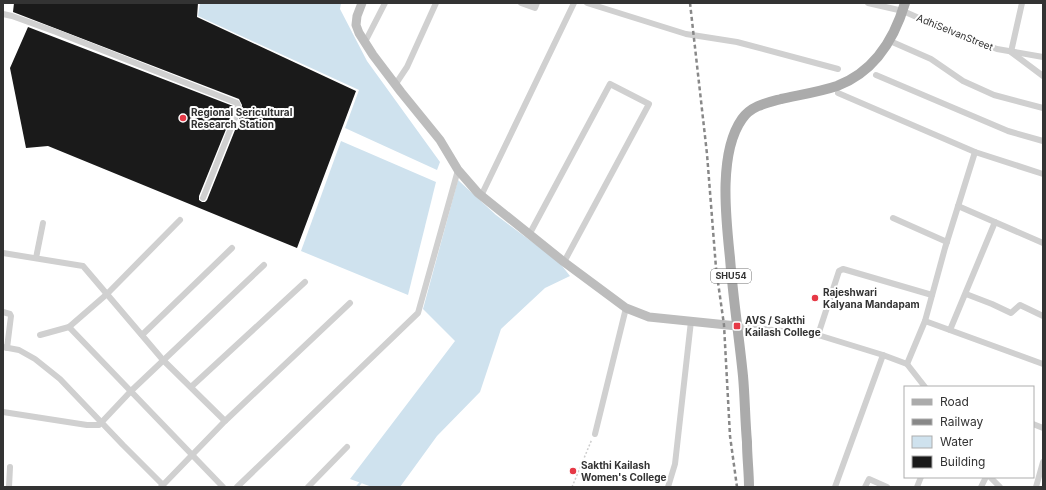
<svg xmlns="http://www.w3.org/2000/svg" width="1046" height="490" viewBox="0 0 1046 490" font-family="Inter,sans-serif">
<rect width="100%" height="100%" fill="#fff"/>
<g fill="#cfe2ee">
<polygon points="200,3 341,3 340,9 367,61 440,162 437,170 345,128 359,90 198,16"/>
<polygon points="341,141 436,182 408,295 301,251"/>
<polygon points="458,180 496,215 559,262 570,276 545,288 501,329 480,392 437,436 400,487 372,487 350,479 455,341 423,309"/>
</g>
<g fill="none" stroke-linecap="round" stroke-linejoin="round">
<polyline stroke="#cfe2ee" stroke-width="2.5" points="357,487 362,481"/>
</g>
<polygon fill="#1a1a1a" points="14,3 198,3 197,17 356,91 297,248 48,146 26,148 10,68 28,27 233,106 231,117 199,196 199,200 202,202 205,202 207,200 239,120 242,105 239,99 13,12"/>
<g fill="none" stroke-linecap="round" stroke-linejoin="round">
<polyline stroke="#cdcdcd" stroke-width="1.5" stroke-dasharray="2 2" stroke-linecap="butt" points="572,487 592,439"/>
<g stroke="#d0d0d0" stroke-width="6">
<polyline points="521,3 535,8 537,3"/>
<polyline points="587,3 686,34 737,42 838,69"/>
<polyline points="868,3 903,11 946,30 997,49 1043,57"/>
<polyline points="1022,3 1011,52 1043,76"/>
<polyline points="3,14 12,16 56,32 237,103 238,106 235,118 203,198"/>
<polyline points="890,41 931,59 963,81 994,95 1043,108"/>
<polyline points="365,42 385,3"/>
<polyline points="876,75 1008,131 1043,141"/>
<polyline points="395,85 407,67 436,3"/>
<polyline points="838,93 975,152 945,248 925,321 907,364"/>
<polyline points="975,152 1043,174"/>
<polyline points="481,196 574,3"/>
<polyline points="958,206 1043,243"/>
<polyline points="893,218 947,242"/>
<polyline points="529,235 610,84 649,104 564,262"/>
<polyline points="3,253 83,266 163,360 225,421"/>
<polyline points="36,258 43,223"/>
<polyline points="966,294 992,304 1011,313 1020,305 1043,316"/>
<polyline points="3,312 10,314 11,316 7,348"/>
<polyline points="925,321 1043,364"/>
<polyline points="737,326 818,335 883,355 907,364 925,387"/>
<polyline points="69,327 223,487"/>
<polyline points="950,330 995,222"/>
<polyline points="40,335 69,327 107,294 180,220"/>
<polyline points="142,335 232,248"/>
<polyline points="818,335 839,271 843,269 932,295"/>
<polyline points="3,347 19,350 35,359 60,379 123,445 163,485"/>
<polyline points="191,387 305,282"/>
<polyline points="3,412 87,425 99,425 131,391 264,265"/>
<polyline points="1033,424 1043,428"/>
<polyline points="595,434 626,308"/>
<polyline points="990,477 1000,487"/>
<polyline points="9,487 10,467"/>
<polyline points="161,487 225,421 350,303"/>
<polyline points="237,487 418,313 458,170"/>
<polyline points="308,487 347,447"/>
<polyline points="668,487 675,464 691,321"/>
<polyline points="835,487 883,355"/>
<polyline points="865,487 869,479 887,487"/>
<polyline points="917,487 921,477"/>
<polyline points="981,487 986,477"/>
<polyline points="1036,487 1043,462"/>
</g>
<polyline stroke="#bdbdbd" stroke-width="9" points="362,3 357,16 356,25 359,33 373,55 401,92 440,140 458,170 478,193 564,262 626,308 649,317 737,326"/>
<path stroke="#ababab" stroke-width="10" d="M749,487C749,472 747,457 747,442C745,420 745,398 743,376C739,336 733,298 730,258C726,219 718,153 742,119C751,106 766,103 781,99C799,95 819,92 837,86C874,72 894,40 905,3"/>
<polyline stroke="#888" stroke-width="2.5" stroke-dasharray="4 3" stroke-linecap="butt" points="690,3 707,154 716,268 724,325 730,436 737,487"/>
</g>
<g fill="#e63946" stroke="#fff" stroke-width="1.5">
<circle cx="183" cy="118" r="4"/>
<circle cx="815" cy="298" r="4"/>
<rect x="733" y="322" width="8" height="8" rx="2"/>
<circle cx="573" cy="471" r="4"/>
</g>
<g text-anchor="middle" stroke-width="4" stroke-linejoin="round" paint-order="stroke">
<rect fill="#fff" stroke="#707070" stroke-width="1" x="711" y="269" width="40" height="14" rx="3"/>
<g font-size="9" font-weight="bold" fill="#333">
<text x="731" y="279">SHU54</text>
</g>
<g font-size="10" fill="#333" stroke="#fff">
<text transform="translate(955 32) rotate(22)" y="4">AdhiSelvanStreet</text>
</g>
<g font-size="10" font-weight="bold" fill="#333" stroke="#fff" text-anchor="start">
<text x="191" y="116">Regional Sericultural<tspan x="191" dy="12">Research Station</tspan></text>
<text x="823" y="296">Rajeshwari<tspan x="823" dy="12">Kalyana Mandapam</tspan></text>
<text x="745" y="324">AVS / Sakthi<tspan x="745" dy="12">Kailash College</tspan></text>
<text x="581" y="469">Sakthi Kailash<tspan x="581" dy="12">Women's College</tspan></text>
</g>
</g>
<rect width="1046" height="490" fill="none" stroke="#333333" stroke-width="8"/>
<rect x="904" y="386" width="130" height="92" fill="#ffffff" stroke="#adadad"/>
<rect x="912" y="399" width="20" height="6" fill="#ababab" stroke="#adadad"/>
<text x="940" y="406" font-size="12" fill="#333333">Road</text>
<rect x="912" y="419" width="20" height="6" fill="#888888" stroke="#adadad"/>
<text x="940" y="426" font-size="12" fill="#333333">Railway</text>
<rect x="912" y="436" width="20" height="12" fill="#cfe2ee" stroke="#adadad"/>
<text x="940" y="446" font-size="12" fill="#333333">Water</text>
<rect x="912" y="456" width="20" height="12" fill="#1a1a1a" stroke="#adadad"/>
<text x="940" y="466" font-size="12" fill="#333333">Building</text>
</svg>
